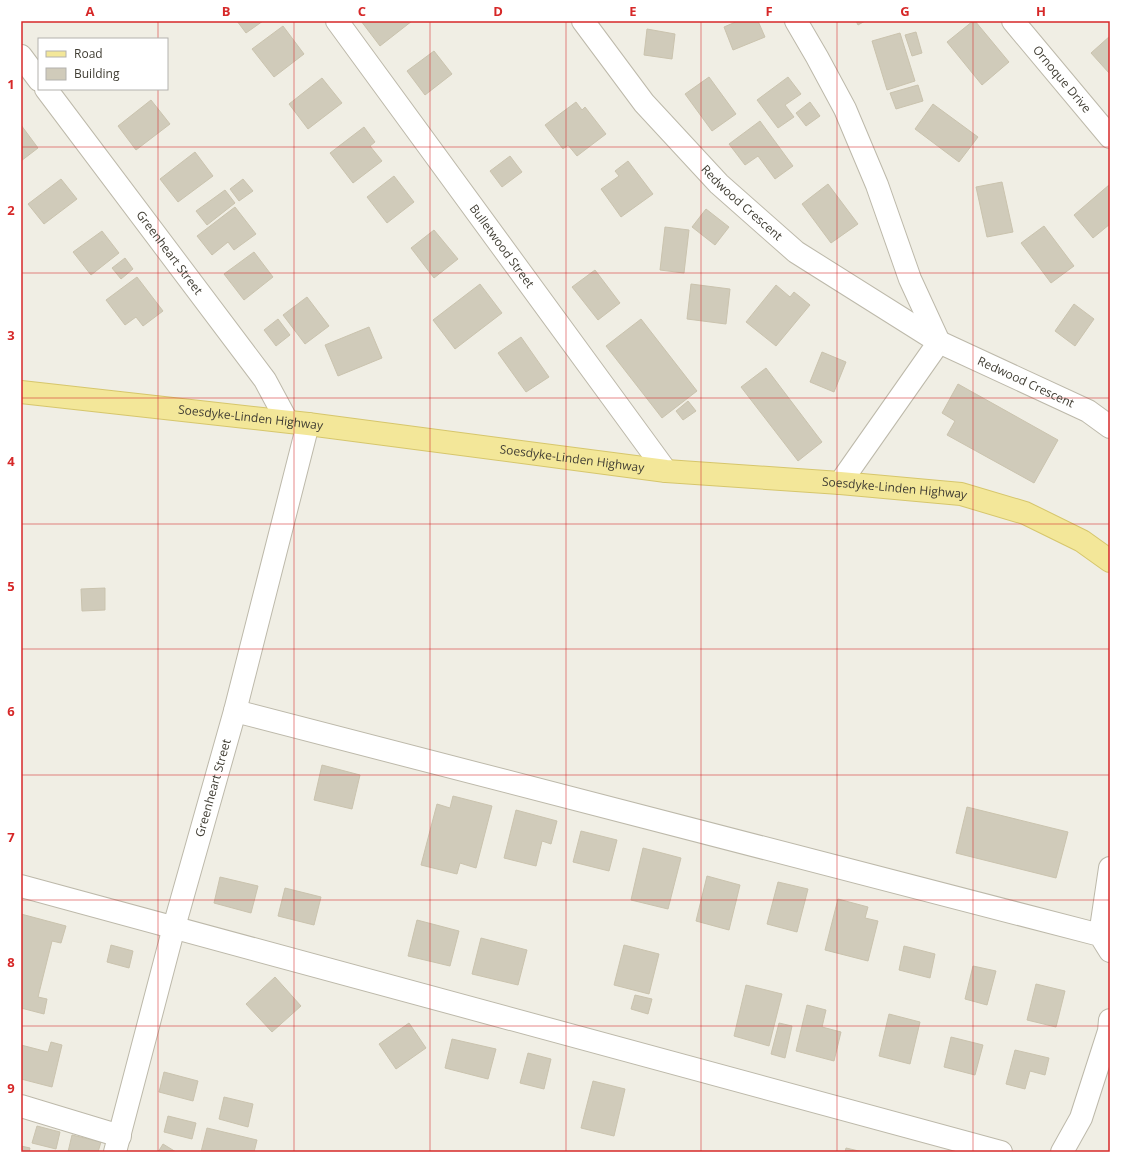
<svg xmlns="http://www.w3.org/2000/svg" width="1131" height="1173" viewBox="0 0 1131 1173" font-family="'Open Sans',sans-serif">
<rect width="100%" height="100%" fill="#f0eee4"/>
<g fill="#d0cbba" stroke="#cac3ae">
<polygon points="237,21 263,21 246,33"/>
<polygon points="361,21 412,21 380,46"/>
<polygon points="738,21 758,21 765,37 733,50 724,27"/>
<polygon points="856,21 865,21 858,25"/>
<polygon points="973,21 975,21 1009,62 982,85 947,42"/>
<polygon points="283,26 304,54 274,77 252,49"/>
<polygon points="647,29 675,34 672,59 644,55"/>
<polygon points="916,32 922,53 912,56 905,35"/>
<polygon points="900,33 915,81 887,90 872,41"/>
<polygon points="1110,36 1110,72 1109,73 1091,53"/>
<polygon points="434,51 452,74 425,95 407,71"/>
<polygon points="709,77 736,114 712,131 685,94"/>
<polygon points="788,77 801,94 785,105 794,117 778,128 757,100"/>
<polygon points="322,78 342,103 308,129 289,104"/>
<polygon points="918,85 923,101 896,109 890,93"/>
<polygon points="151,100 170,124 136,150 118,126"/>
<polygon points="576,102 582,110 585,107 606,134 577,156 568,145 563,149 545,125"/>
<polygon points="810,102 820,116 806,126 796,113"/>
<polygon points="933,104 978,137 959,162 915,129"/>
<polygon points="760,121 793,166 775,179 758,156 745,165 729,144"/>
<polygon points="21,125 38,148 21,161"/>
<polygon points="364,127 375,142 370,146 382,161 353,183 330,153"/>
<polygon points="195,152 213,176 178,202 160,179"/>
<polygon points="510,156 522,172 502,187 490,171"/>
<polygon points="628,161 653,194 621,217 601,189 619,176 615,171"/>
<polygon points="394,176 414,202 387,223 367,197"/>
<polygon points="61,179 77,199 44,224 28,204"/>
<polygon points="243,179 253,191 239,201 230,189"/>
<polygon points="1002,182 1013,232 987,237 976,187"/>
<polygon points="828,184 858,224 831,243 802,204"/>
<polygon points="1109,185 1110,224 1093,238 1074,215"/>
<polygon points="225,190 235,203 207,225 196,211"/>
<polygon points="235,207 256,234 234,250 228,242 212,255 197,236"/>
<polygon points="706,209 729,227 715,245 692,227"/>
<polygon points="1044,226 1074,266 1051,283 1021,243"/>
<polygon points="665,227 689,230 684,273 660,270"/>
<polygon points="434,230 458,259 434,278 411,248"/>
<polygon points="102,231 119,253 91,275 73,252"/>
<polygon points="254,252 273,277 244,300 224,274"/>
<polygon points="125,258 133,269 121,279 112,268"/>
<polygon points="595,270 620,303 598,320 572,287"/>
<polygon points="137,277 163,311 143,326 136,317 125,325 106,300"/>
<polygon points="480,284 502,313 455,349 433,320"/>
<polygon points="691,284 730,289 726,324 687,319"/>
<polygon points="776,285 790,297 794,292 810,305 776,346 746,322"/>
<polygon points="307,297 329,326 305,344 283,315"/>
<polygon points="1074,304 1094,319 1075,346 1055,331"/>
<polygon points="278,319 290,335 276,346 264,330"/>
<polygon points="641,319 697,391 662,418 606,346"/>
<polygon points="369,327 382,358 338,376 325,345"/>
<polygon points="521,337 549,377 526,392 498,353"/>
<polygon points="822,352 846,362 834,392 810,382"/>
<polygon points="766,368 822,442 798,461 741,387"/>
<polygon points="958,384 1058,440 1034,483 947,435 955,421 942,413"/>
<polygon points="688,401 696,411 683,420 676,411"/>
<polygon points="105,588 105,610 82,611 81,589"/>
<polygon points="322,765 360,775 352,809 314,800"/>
<polygon points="453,796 492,806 476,868 460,863 457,874 421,865 437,804 450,808"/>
<polygon points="967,807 1068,832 1056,878 956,853"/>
<polygon points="516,810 557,821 551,844 542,841 536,866 504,858"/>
<polygon points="581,831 617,840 609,871 573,862"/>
<polygon points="643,848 681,858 668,909 631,900"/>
<polygon points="707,876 740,885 729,930 696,921"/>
<polygon points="220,877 258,886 251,913 214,903"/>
<polygon points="778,882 808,889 797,932 767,924"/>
<polygon points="285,888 321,897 314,925 278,916"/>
<polygon points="838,899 868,907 865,918 878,921 868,961 825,950"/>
<polygon points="21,914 66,926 61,943 52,941 38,997 47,999 44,1014 21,1008"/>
<polygon points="417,920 459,931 450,966 408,956"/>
<polygon points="481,938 527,950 518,985 472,974"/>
<polygon points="111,945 133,951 129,968 107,962"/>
<polygon points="624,945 659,954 649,994 614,985"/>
<polygon points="904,946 935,954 930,978 899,970"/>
<polygon points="973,966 996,971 987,1005 965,999"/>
<polygon points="275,977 301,1006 272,1032 246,1004"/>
<polygon points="1036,984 1065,991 1056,1027 1027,1020"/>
<polygon points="746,985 782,994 769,1046 734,1036"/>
<polygon points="635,995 652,999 648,1014 631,1009"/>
<polygon points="807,1005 826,1010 822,1027 841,1032 834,1061 796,1051"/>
<polygon points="889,1014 920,1022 910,1064 879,1056"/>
<polygon points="409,1023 426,1048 396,1069 379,1044"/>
<polygon points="779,1023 792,1026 785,1058 771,1054"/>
<polygon points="951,1037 983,1045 975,1075 944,1067"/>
<polygon points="452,1039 496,1049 488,1079 445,1068"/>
<polygon points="51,1042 62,1045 52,1087 21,1079 21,1045 48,1052"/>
<polygon points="1015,1050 1049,1058 1045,1075 1030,1071 1025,1089 1006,1084"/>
<polygon points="528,1053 551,1059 544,1089 520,1083"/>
<polygon points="164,1072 198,1081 193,1101 159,1092"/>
<polygon points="593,1081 625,1089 614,1136 581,1128"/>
<polygon points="224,1097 253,1104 248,1127 219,1119"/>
<polygon points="168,1116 196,1123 192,1139 164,1132"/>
<polygon points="37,1126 60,1132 56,1149 32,1143"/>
<polygon points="207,1128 257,1140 254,1152 201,1152"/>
<polygon points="72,1135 101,1142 98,1152 68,1152"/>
<polygon points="163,1144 176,1152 158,1152"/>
<polygon points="21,1146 30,1148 29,1152 21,1152"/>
<polygon points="846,1148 863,1152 845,1152"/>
</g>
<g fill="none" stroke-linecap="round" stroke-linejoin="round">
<defs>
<g id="street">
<path id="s1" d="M337,21L666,471"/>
<path id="s2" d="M583,21L644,103L719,184L796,252L939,342L1088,411L1110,427"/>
<polyline points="796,21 817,57 845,109 877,185 910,279 939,342"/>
<path id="s3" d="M1013,21L1110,137"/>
<polyline points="21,56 39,80"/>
<path id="s4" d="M46,89L265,380L287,421"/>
<polyline points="840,483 939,342"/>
<polyline points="235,711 1100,935 1110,951"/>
<polyline points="21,886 1001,1152"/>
<polyline points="1100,935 1110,868"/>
<polyline points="21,1106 120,1136"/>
<path id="s5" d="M115,1152L174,927L235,711L308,424"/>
<polyline points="1062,1152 1081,1118 1109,1031 1110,1020"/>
</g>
<g id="primary">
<path id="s6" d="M21,392L308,424L666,471L840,483L961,494L1025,513L1082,541L1110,561"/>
</g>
</defs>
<use href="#street" stroke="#bdb9aa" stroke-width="24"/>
<use href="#primary" stroke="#d6c66c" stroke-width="24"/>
<use href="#street" stroke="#fff" stroke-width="22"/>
<use href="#primary" stroke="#f3e799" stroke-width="22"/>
</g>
<path fill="none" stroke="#d62828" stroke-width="1" stroke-opacity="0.55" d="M158,21V39M294,21V1152M430,21V1152M566,21V1152M701,21V1152M837,21V1152M973,21V1152M158,89V1152M21,147H1110M21,273H1110M21,398H1110M21,524H1110M21,649H1110M21,775H1110M21,900H1110M21,1026H1110"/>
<g text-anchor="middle" stroke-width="3" stroke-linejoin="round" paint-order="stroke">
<g font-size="12" fill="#413e34" stroke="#fff">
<text dy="4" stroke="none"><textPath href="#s3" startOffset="76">Ornoque Drive</textPath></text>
<text dy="4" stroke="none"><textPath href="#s2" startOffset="242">Redwood Crescent</textPath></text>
<text dy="4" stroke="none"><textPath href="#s1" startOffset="279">Bulletwood Street</textPath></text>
<text dy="4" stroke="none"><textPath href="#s4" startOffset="205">Greenheart Street</textPath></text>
<text dy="4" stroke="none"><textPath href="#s2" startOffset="580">Redwood Crescent</textPath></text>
<text dy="4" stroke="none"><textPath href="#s6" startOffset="231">Soesdyke-Linden Highway</textPath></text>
<text dy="4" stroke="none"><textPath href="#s6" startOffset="555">Soesdyke-Linden Highway</textPath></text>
<text dy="4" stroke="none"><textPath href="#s6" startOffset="879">Soesdyke-Linden Highway</textPath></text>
<text dy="4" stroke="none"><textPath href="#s5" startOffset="377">Greenheart Street</textPath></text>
</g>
</g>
<rect width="1131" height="1173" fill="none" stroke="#ffffff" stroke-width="44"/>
<rect x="38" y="38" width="130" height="52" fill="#ffffff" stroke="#b3b2ae"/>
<rect x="46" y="51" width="20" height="6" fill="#f3e799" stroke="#b3b2ae"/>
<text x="74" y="58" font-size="12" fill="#413e34">Road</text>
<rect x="46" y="68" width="20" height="12" fill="#d0cbba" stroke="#b3b2ae"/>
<text x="74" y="78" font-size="12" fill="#413e34">Building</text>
<rect x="22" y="22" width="1087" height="1129" fill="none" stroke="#d62828" stroke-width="1.5"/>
<g font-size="13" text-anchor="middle" font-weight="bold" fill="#d62828">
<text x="90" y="16">A</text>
<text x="226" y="16">B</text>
<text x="362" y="16">C</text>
<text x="498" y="16">D</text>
<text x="633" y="16">E</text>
<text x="769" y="16">F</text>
<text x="905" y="16">G</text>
<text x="1041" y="16">H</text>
<text x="11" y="89">1</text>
<text x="11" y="215">2</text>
<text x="11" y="340">3</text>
<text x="11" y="466">4</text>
<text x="11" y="591">5</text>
<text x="11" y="716">6</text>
<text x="11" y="842">7</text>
<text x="11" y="967">8</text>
<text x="11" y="1093">9</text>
</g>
</svg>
